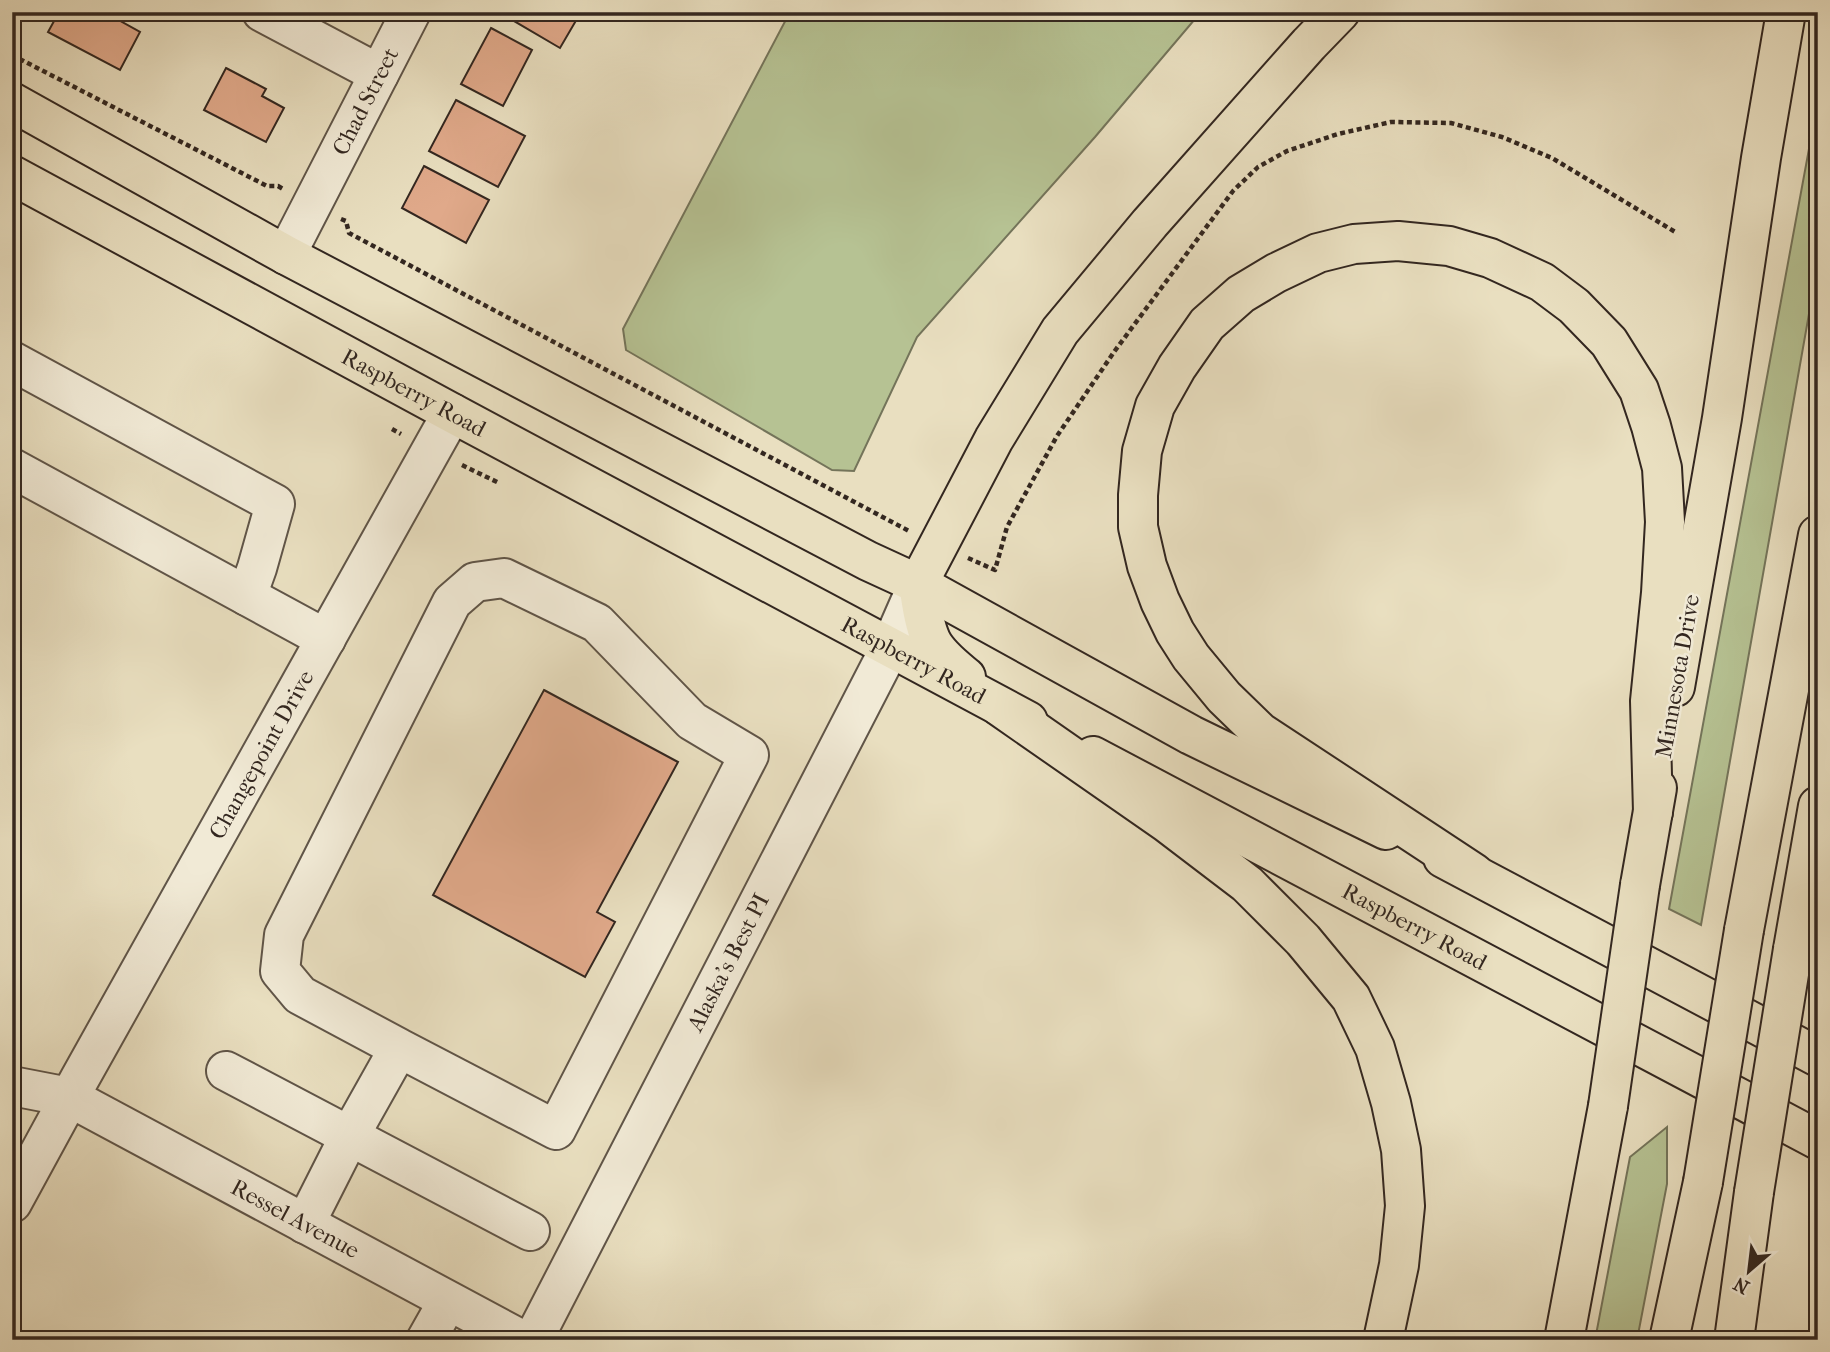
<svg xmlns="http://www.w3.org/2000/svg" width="1830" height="1352" viewBox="0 0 1830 1352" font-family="'IM FELL French Canon',serif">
<rect width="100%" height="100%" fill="#e9dfc0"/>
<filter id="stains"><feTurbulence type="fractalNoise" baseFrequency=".00286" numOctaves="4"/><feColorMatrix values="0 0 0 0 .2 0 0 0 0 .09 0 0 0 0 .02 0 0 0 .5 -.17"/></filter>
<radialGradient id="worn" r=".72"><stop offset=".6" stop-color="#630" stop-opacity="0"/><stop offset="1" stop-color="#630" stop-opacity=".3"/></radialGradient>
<g fill="#b6c293" stroke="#74745a" stroke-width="2">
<polygon points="790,12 1201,12 1095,137 917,337 854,471 832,470 626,350 623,329"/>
<polygon points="1818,100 1818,263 1701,925 1669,909"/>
<polygon points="1667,1127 1667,1184 1637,1340 1595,1340 1630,1157"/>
</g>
<g fill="#e0a98a" stroke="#332720" stroke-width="2">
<polygon points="59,12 104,12 140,32 120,70 48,32"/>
<polygon points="503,12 581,12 560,48 502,14"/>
<polygon points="491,28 532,50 503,106 461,84"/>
<polygon points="226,68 266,89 262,96 284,108 266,142 204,110"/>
<polygon points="456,100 525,136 498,187 429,151"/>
<polygon points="424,166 489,200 466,243 402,208"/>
<polygon points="544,690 678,762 597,912 615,922 585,977 433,895"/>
</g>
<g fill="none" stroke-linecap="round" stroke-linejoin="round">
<defs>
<g id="minor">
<polyline points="262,12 379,74"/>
<path id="s1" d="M286,255L411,12"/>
<polyline points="12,361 275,504 257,568 247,596"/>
<polyline points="12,468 326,639"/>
<polyline points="226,1071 530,1231"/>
<path id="s2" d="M12,1086L69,1097L522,1340"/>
<path id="s3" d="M12,1203L79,1080L452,413"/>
<polyline points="305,1224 349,1137 399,1048 556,1130 749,755 692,721 597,623 504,578 475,582 452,602 284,935 280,971 300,995 399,1048"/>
<polyline points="426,1340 448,1301"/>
<path id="s4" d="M533,1340L890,648L918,584"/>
</g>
<g id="major">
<polyline points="12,102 286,255 868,561 918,584 1191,735 1386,830"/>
<path id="s5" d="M12,175L452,413L1028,721"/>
<path d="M918,584C921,602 923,622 931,640C938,655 954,667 966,677"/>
<path id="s6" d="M1093,756L1818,1140"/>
<polyline points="1443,858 1818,1057"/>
</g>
<g id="highway">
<polyline points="918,584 994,439 1060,331 1150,223 1309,44 1340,12"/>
<polyline points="1675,687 1722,418 1761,158 1786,12"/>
<polyline points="999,706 1167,823 1247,884 1303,940 1351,998 1375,1048 1391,1103 1401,1150 1405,1206 1399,1265 1383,1340"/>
<polyline points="1474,873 1260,732 1224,697 1191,657 1175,632 1160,601 1147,566 1138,527 1138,495 1142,451 1155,406 1177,367 1207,324 1241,294 1276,273 1318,253 1354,244 1398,241 1449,246 1490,258 1542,282 1574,306 1609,342 1639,390 1651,426 1662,468 1665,522 1661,593 1650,701 1653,812"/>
<polyline points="1640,885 1657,788"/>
<polyline points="1744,930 1818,535"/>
<polyline points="1793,949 1818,806"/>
<polyline points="1564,1340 1608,1106"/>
<polyline points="1669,1340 1703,1182"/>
<polyline points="1734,1340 1754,1192"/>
</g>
</defs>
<use href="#minor" stroke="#605548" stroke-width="42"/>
<use href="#major" stroke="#332720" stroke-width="42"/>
<use href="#highway" stroke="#332720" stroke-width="42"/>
<g stroke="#332720" stroke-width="4.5" stroke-dasharray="5 3.5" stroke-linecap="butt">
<polyline points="12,55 267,186 278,186 283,189"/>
<polyline points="341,219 346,221 349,233 909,531"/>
<polyline points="392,429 401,434"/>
<polyline points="462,465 499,483"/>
<polyline points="968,558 995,570 1007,527 1057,436 1114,352 1233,191 1258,167 1287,151 1338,134 1391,122 1451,123 1502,137 1552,158 1677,233"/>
</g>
<use href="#minor" stroke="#f1ead6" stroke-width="38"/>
<use href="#major" stroke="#e9dfc0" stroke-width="38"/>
<use href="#highway" stroke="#e9dfc0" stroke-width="38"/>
<defs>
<g id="highway-bridge">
<polyline points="1608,1106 1640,885"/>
<polyline points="1703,1182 1744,930"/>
<polyline points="1754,1192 1793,949"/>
</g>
</defs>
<use href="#highway-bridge" stroke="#332720" stroke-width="42" stroke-linecap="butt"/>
<use href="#highway-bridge" stroke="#e9dfc0" stroke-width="38"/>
</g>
<g text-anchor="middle" stroke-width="5" stroke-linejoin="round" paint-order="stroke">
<g font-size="23" fill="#332720" stroke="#f1ead6">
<text dy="8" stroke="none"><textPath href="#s1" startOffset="173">Chad Street</textPath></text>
<text dy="8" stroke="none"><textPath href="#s5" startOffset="457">Raspberry Road</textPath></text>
<text dy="8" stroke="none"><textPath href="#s5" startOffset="1024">Raspberry Road</textPath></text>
<text transform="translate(1677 676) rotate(-80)" y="8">Minnesota Drive</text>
<text dy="8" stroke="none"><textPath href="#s3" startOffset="513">Changepoint Drive</textPath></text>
<text dy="8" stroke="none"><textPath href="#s6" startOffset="364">Raspberry Road</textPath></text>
<text dy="8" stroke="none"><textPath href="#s4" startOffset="425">Alaska's Best PI</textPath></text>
<text dy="8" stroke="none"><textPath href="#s2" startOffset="315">Ressel Avenue</textPath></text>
</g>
</g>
<rect width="1830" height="1352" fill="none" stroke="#e9dfc0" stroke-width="42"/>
<rect x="14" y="14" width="1802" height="1324" fill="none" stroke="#332720" stroke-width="3.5"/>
<rect x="21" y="21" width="1788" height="1310" fill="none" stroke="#332720" stroke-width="2"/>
<g transform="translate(1749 1271) rotate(208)" stroke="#f1ead6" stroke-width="5" paint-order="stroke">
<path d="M0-5L12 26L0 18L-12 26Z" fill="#332720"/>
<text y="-10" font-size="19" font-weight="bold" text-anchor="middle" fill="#332720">N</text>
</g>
<rect width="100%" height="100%" filter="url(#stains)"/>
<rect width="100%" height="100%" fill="url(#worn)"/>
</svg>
